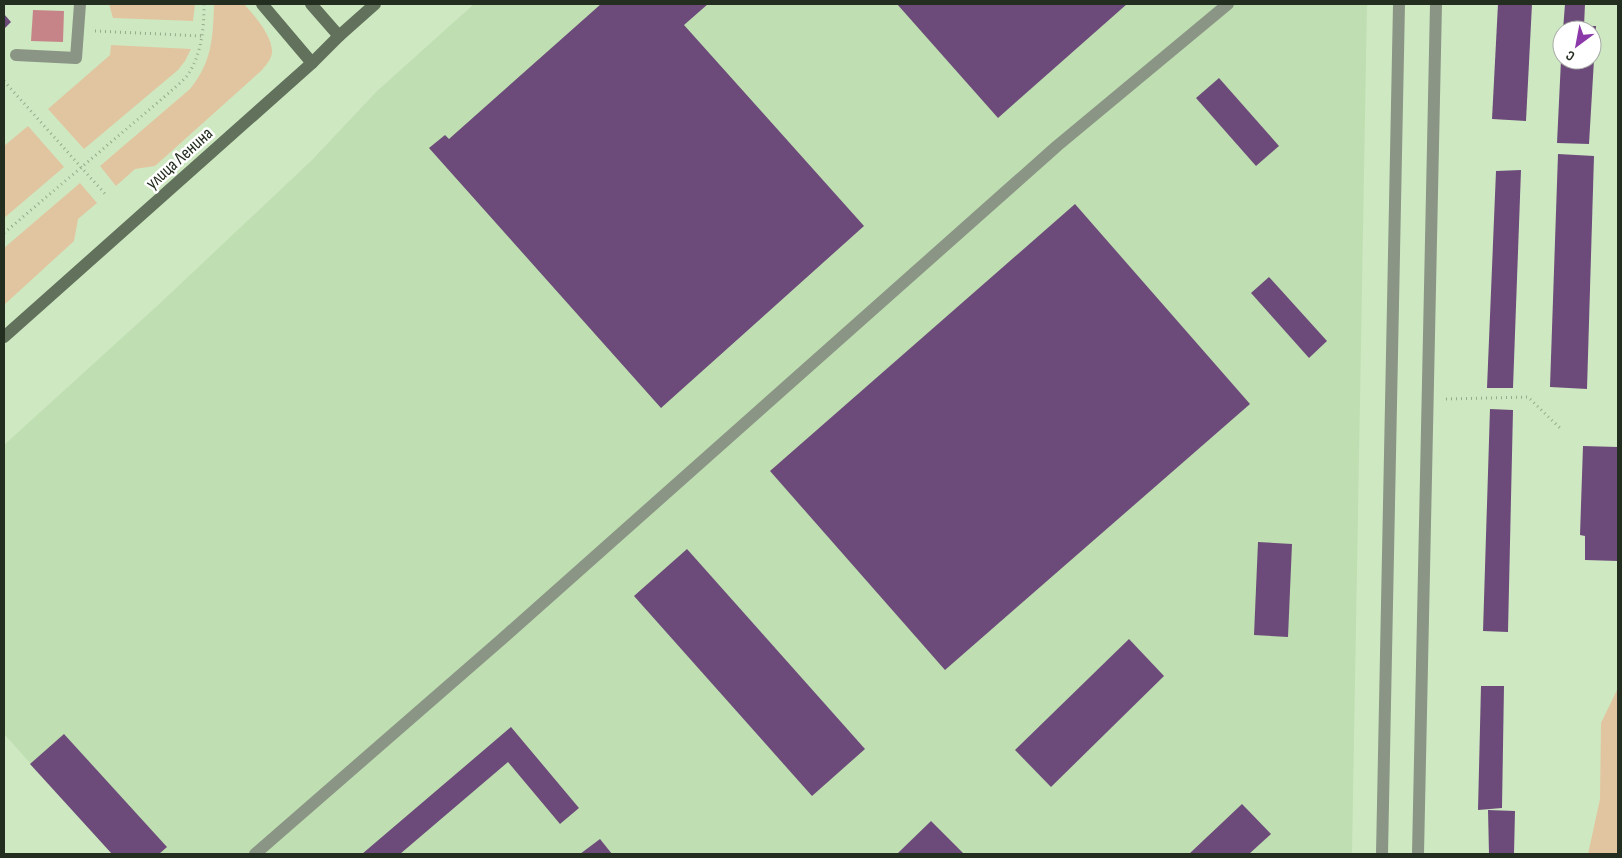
<svg xmlns="http://www.w3.org/2000/svg" width="1622" height="858" viewBox="0 0 1622 858" font-family="'Sofia Sans Condensed',sans-serif">
<rect width="100%" height="100%" fill="#cee9c2"/>
<polygon fill="#bfdeb1" points="474,4 1367,4 1352,854 112,854 4,734 4,445 157,306 312,160 377,91"/>
<g fill="#e1c5a0">
<polygon points="109,4 195,4 195,5 193,21 113,18"/>
<path d="M214,4H244C254,15 273,36 272,53C271,60 266,65 262,70L155,166L135,169L116,186L100,166L190,89C212,62 213,38 214,4Z"/>
<polygon points="111,45 191,49 185,61 178,70 84,149 48,109 110,55"/>
<polygon points="28,126 64,167 4,218 4,146"/>
<polygon points="80,183 97,203 78,219 74,241 4,305 4,248"/>
<polygon points="1618,688 1618,854 1588,854 1600,799 1601,723"/>
</g>
<polygon fill="#c78488" points="33,10 64,11 63,42 31,41"/>
<g fill="#6c4b7a">
<polygon points="601,4 708,4 684,25 864,226 661,408 429,148 445,135 449,139"/>
<polygon points="897,4 1127,4 998,118"/>
<polygon points="1498,4 1532,4 1526,121 1492,119"/>
<polygon points="1565,4 1585,4 1584,26 1596,26 1589,144 1557,143 1561,60 1592,60 1592,30 1563,30"/>
<polygon points="4,14 11,22 4,29"/>
<polygon points="1219,78 1279,146 1256,166 1196,98"/>
<polygon points="1558,154 1594,156 1587,389 1550,387"/>
<polygon points="1521,170 1513,388 1487,388 1496,171"/>
<polygon points="1075,204 1250,404 945,670 770,471"/>
<polygon points="1269,277 1327,341 1309,358 1251,293"/>
<polygon points="1490,409 1513,410 1508,632 1483,631"/>
<polygon points="1583,446 1618,447 1618,561 1585,560 1585,536 1580,535"/>
<polygon points="1258,542 1292,544 1288,637 1254,635"/>
<polygon points="687,549 865,749 812,796 634,596"/>
<polygon points="1129,639 1164,676 1051,787 1015,750"/>
<polygon points="1481,686 1504,686 1502,808 1478,810"/>
<polygon points="511,727 579,808 560,824 508,762 400,854 362,854"/>
<polygon points="64,734 167,847 159,854 112,854 30,764"/>
<polygon points="1242,804 1271,834 1249,854 1189,854"/>
<polygon points="1488,810 1515,811 1514,854 1489,854"/>
<polygon points="931,821 964,854 897,854"/>
<polygon points="600,839 612,854 580,854"/>
</g>
<g fill="none" stroke-linecap="round" stroke-linejoin="round">
<g stroke="#95aa8b" stroke-width="3" stroke-dasharray="1 4" stroke-linecap="butt">
<polyline points="95,31 202,36"/>
<polyline points="4,81 106,195"/>
<path d="M4,233L170,92C176,86 185,80 189,73C202,52 204,27 204,4"/>
<polyline points="1446,399 1528,397 1562,430"/>
</g>
<g stroke="#8a9585" stroke-width="12">
<polyline points="16,55 76,58 80,4"/>
<polyline points="255,854 502,639 1057,146 1228,4"/>
</g>
<g stroke="#8a9585" stroke-width="12">
<polyline points="1382,854 1399,4"/>
<polyline points="1418,854 1436,4"/>
</g>
<g stroke="#62715b" stroke-width="12">
<polyline points="262,4 312,63"/>
<polyline points="311,4 339,36"/>
<polyline points="4,337 312,63 339,36 375,4"/>
</g>
</g>
<g text-anchor="middle" stroke-width="5" stroke-linejoin="round" paint-order="stroke">
<g font-size="18" fill="#242e20" stroke="#fff">
<text transform="translate(179 158) rotate(-42)" y="6">улица Ленина</text>
</g>
</g>
<rect width="1622" height="858" fill="none" stroke="#242e20" stroke-width="10"/>
<g transform="translate(1577 45) rotate(212)"><circle r="24" fill="#ffffff" stroke="#a7aba6"/>
<path d="M0-4L9 19L0 12L-9 19Z" fill="#8b39a8"/>
<text y="-8" font-size="14" font-weight="bold" text-anchor="middle" fill="#242e20">С</text>
</g>
</svg>
